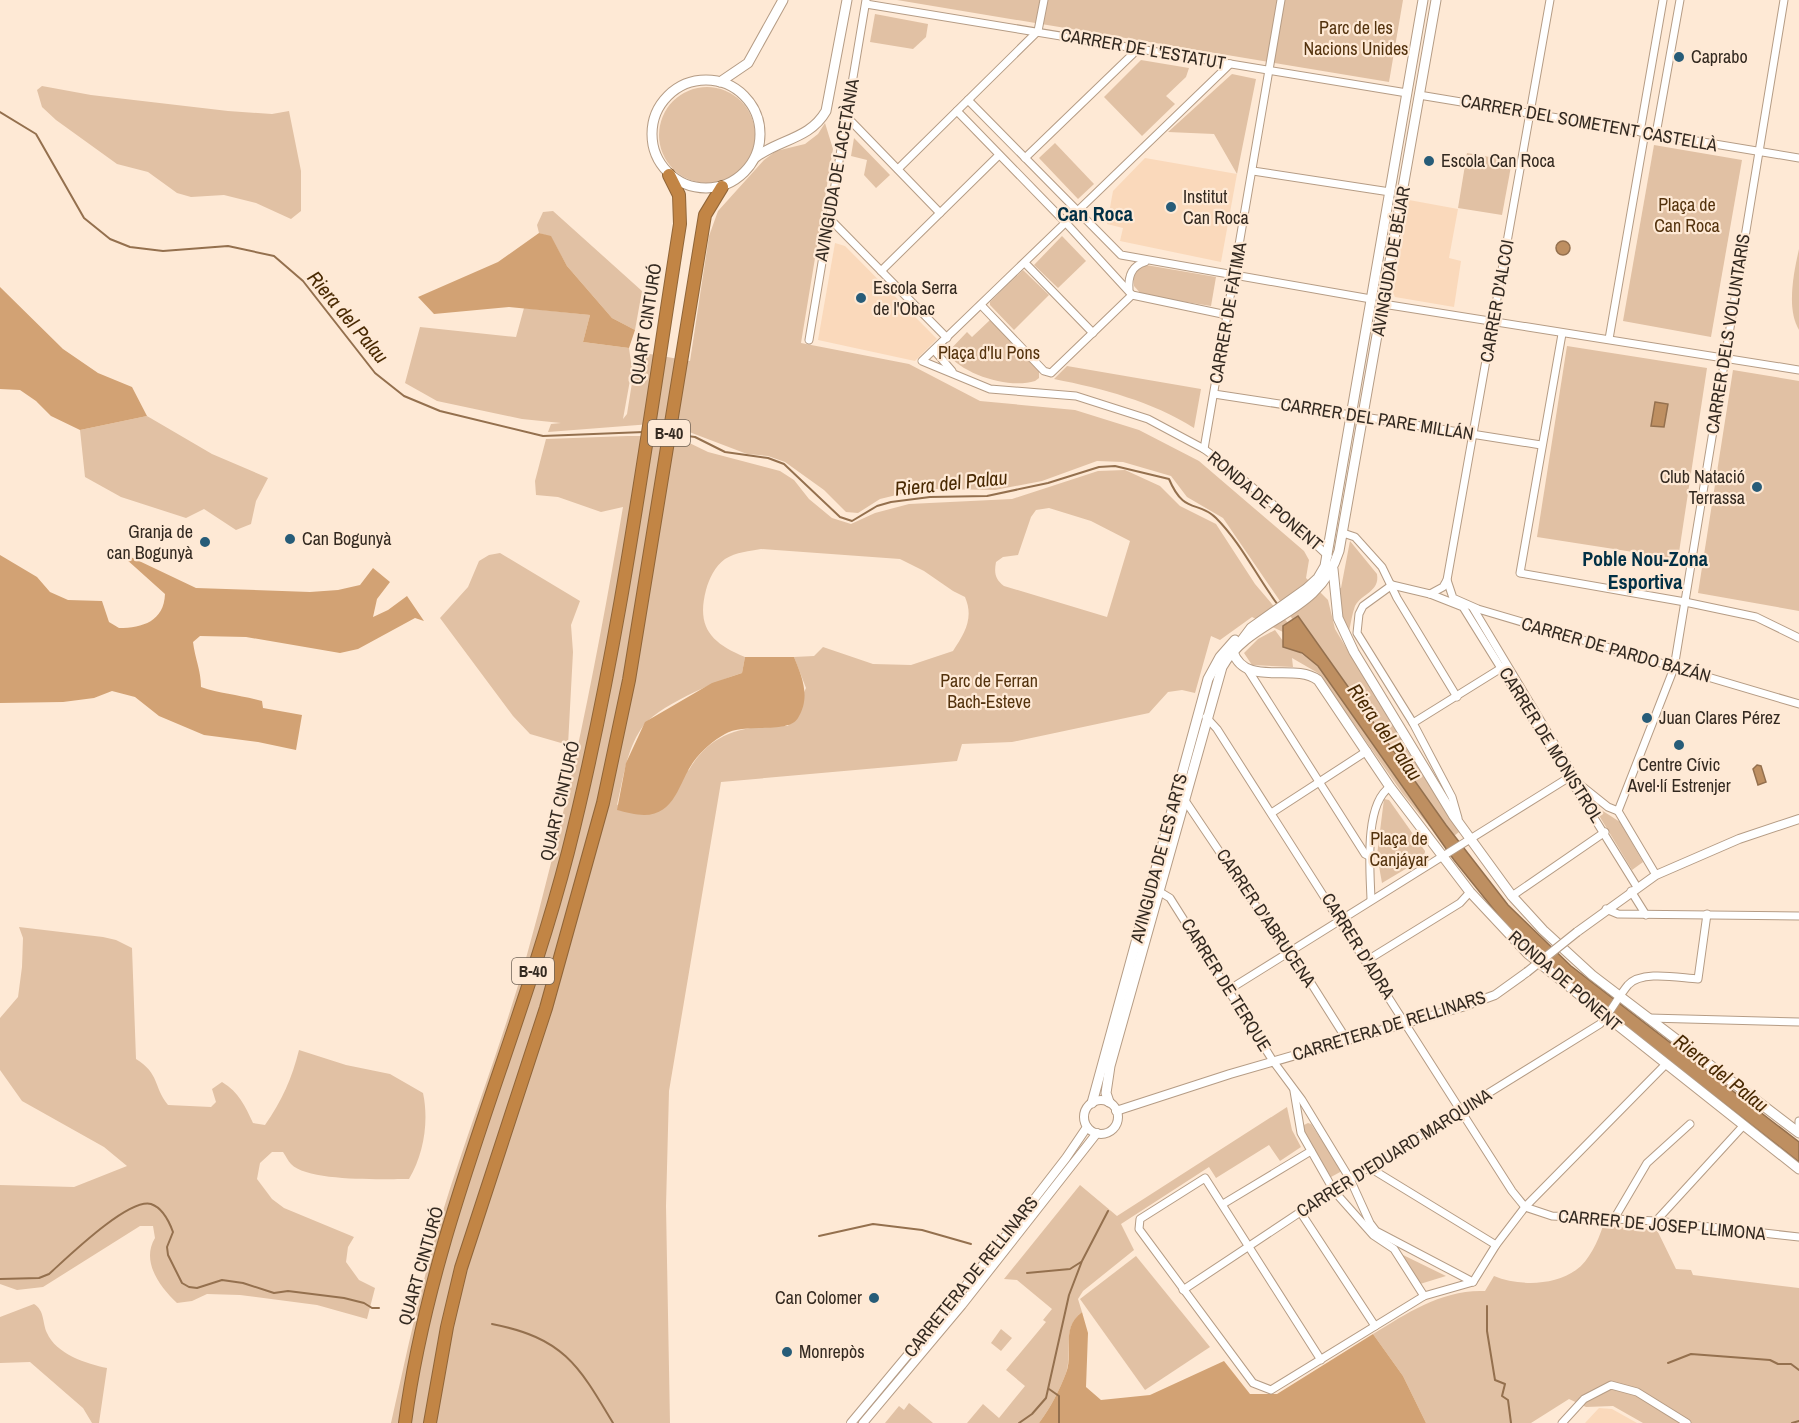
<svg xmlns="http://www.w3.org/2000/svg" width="1799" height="1423" viewBox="0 0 1799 1423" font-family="'Archivo Narrow',sans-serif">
<rect width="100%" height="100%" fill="#fee9d5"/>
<g fill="#fad9bb">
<polygon points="1145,158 1237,174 1221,262 1120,241 1123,228 1107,224 1113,191"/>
<polygon points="1409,200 1458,209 1449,258 1461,261 1454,307 1395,297 1393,293"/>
<polygon points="835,243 845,246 937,339 915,361 818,340"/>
<polygon points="1599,1408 1612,1409 1637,1423 1585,1423"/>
</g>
<g fill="#e1c1a4" fill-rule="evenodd">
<polygon points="897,0 1403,0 1389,82"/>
<polygon points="875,14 928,24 926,37 913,49 870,42"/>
<polygon points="1141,60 1189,68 1186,77 1166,96 1175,104 1142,136 1104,97"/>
<polygon points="1232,74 1256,79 1237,174 1214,134 1168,132"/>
<polygon points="42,86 91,95 228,111 272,114 289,111 301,171 301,211 291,219 256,203 224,195 191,197 177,193 148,172 117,164 56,120 42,107 37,90"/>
<circle cx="707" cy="135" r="48"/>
<polygon points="825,123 833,149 801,343 909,364 980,401 1075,410 1139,430 1199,461 1304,551 1309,560 1306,578 1328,600 1335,629 1412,758 1456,826 1459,832 1454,836 1299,617 1293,620 1223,518 1187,497 1171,476 1123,462 1097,461 1042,481 995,490 932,489 913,491 880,499 858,513 846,512 824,490 785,462 768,456 747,454 684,430 651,424 548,432 551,424 561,423 522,419 437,401 405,383 420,327 516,337 524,308 590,315 583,342 629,348 632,369 623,419 627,414 634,370 642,356 650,354 690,361 709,236 718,211 764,160 776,151 805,144 818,134"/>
<polygon points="854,138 890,175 876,188 864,175 867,160 851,156"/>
<polygon points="1055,143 1094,184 1078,199 1039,158"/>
<polygon points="1654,145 1742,160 1711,337 1623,321"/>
<polygon points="1467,153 1512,161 1502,215 1458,208"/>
<polygon points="553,211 642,291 635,330 612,318 567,266 551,237 539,233 537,225 543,212"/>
<polygon points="1062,236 1086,261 1058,288 1034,265"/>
<path d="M1799,249V330C1786,309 1794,271 1799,249Z"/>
<path d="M1146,265L1216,277L1211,306L1142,295L1134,286C1133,275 1135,269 1146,265Z"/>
<polygon points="1023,270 1049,295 1014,330 990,305 990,302"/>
<path d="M990,320L1039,370V378L1035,381C1009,389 963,375 947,353L967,332L972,337Z"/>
<polygon points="1567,346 1707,368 1678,559 1537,537"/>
<path d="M1067,366L1201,389L1194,428C1151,401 1104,389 1054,379Z"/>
<polygon points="1733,370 1799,381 1799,611 1698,593"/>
<polygon points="147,416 212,454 268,478 256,501 251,524 236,530 204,509 186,518 121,497 85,477 80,430"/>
<path d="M628,436H675L708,452L780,471L794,480L809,499L832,518L851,524L875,513L909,504L1012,499L1098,471L1125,470L1160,486L1180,506L1216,524L1255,584L1288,623L1283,626V632L1252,617L1220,640L1211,636L1195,693L1182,690L1168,692L1149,713L1012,742L962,744L957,761L721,782L669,1091L666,1206L670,1423H391C407,1352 422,1280 443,1211C469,1127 501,1046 525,962C567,812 597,661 623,507L601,512L558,497L536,495L535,481L546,439ZM1049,508L1091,521L1130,541L1107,617L1004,586C995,579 994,573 996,562L1003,557L1018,555L1031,517L1036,510ZM761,549L900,559L924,571L953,591L965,597C974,618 965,633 953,651L911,665L873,664L823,647L814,656L794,657L806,688L788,726C746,725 711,731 689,770L617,805C623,779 626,752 641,729C655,707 716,681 742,673L745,657C712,643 696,628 706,590C709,579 715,566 725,559C736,552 750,551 761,549Z"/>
<path d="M1350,541L1377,574C1380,592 1362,593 1355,606C1352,614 1351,623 1349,631L1343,625L1336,589L1341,588Z"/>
<polygon points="500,553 580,601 571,625 573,652 568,745 530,734 513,716 440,618 468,587 479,561 489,555"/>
<polygon points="1275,630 1283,641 1283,647 1295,649 1318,666 1433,831 1403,794 1318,673 1292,658 1293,667 1252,665 1244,653 1258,639"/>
<polygon points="1384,799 1389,800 1425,851 1424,858 1382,883 1377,855"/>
<polygon points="1592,804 1620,822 1643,862 1632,870"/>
<path d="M19,927L103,937L116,940L132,948L136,1059C160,1074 153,1086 168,1105L211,1107L216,1102L212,1089L222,1082C239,1092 245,1106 253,1123L265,1125C282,1101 292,1078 299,1050L346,1065L390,1074L423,1093C429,1121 424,1154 409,1179C384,1179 308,1182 291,1164C288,1161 286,1156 283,1152H272L260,1163L257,1179L272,1199L284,1208L354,1237L348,1247L346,1262L359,1280L375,1288L367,1319L317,1305L240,1295L207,1294L192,1301L177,1303C159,1286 141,1261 155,1238L153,1226H140L43,1287L17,1290L0,1284V1185L74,1187L127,1166L104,1147L22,1101L0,1070V1018L18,997L22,967L23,938Z"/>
<path d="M1287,1107L1292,1130L1301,1147L1280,1161L1269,1145L1216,1178L1209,1167L1121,1224L1134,1250L1083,1291L1078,1299L1082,1312C1061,1327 1073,1354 1066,1373C1059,1391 1051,1407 1039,1423H967L983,1404L999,1418L1025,1386L1006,1370L1046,1322L1043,1320L1052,1309L1017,1280L1004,1279L1080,1185L1117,1216Z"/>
<polygon points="1308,1123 1311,1124 1342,1171 1331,1177 1303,1133 1304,1125"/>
<path d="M1603,1226L1657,1230L1676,1269L1691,1270L1693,1275L1799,1288V1423H1643L1613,1406L1586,1407L1569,1399L1531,1423H1426L1403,1376L1373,1334C1407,1313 1443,1289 1485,1291L1494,1276C1518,1286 1554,1286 1576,1270C1589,1261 1598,1241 1603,1226Z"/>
<polygon points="1401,1254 1446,1276 1420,1284"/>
<polygon points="1136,1256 1210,1347 1145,1390 1080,1299"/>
<path d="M34,1304C45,1311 42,1322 47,1333C56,1354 87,1364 107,1368L99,1423H92L83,1408L30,1362L0,1363V1317Z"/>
<polygon points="1001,1329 1012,1338 1001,1351 991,1343"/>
<polygon points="909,1403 933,1423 885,1423 899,1406 904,1410"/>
</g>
<g fill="#d2a274">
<polygon points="539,233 551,236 567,266 612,318 635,330 629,348 583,342 590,315 509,307 434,314 418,297 498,262"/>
<polygon points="0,287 63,349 98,373 132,387 147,416 80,430 51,416 36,401 20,390 0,389"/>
<path d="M116,550L196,588L310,592L338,590L360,585L373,568L390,582L377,599L373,617L388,610L407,596L424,621L415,618L358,649L340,653L246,637L200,636L193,642C195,659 201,670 201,687C221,694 241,695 262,701L263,708L302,715L296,750L258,742L204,735L159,716L135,697L112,691L94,698L63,702L0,703V555L37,577L50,592L68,600L102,601L109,622L119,628C143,628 164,621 165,594Z"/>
<path d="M745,657H794C802,677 811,697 798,718C788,735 742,722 725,734C714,740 701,751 694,761C679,781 676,815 644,815C636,815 625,812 617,810L626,763L645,722L712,683L742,673Z"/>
<path d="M1082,1312L1088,1333L1086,1387L1101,1400L1150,1395L1224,1361L1250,1394H1277L1373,1334L1403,1376L1426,1423H1039C1051,1407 1059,1391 1066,1373C1074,1353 1060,1328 1082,1312Z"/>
</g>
<g fill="#be8f61" stroke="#94704e" stroke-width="1.5">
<circle cx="1563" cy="248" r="7"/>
<polygon points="1655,402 1668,404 1664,427 1651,426"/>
<polygon points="1298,616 1446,825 1508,905 1571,966 1799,1142 1799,1162 1578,990 1511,931 1454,860 1318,666 1302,653 1283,647 1283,626"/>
<polygon points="1757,765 1761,766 1766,782 1758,785 1753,769"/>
</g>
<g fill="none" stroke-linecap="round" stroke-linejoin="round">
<g stroke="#94704e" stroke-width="2">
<polyline points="0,112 36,134 84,218 110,239 130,247 163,251 228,246 274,256 303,281 375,373 404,396 440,411 543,436 644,432"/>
<polyline points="652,431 664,432"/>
<path d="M673,434L695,437L725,452L768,458L784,464L840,517L852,521L877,506L891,502L930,497L987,496L1048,483L1099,467L1115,466L1169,479C1184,515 1198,500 1216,518C1241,543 1257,577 1278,605"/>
<polyline points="819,1236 873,1224 922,1230 971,1244"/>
<polyline points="1027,1273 1070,1269 1081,1262"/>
<path d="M0,1279L39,1278L49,1274C67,1258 128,1198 151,1204C163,1208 169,1221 173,1232L167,1247L168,1255L182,1283L189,1287L197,1288L222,1280L243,1283L274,1293L288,1291L344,1298L364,1303L372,1308H379"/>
<polyline points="1487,1306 1487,1331 1495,1380 1505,1384 1502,1396 1508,1400 1511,1423"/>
<path d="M492,1324C563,1338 578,1364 613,1423"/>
<polyline points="1668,1363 1691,1354 1770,1360 1778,1364 1791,1364 1799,1370"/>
<polyline points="1049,1389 1059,1396 1059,1423"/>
<polyline points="1019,1423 1032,1414 1046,1398 1069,1295 1082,1261 1108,1211"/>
<polyline points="1792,1423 1799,1421"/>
</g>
<defs>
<g id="minor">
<polyline points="866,4 1407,93"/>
<polyline points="1038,31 1044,0"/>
<polyline points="1230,64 922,361 990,389 1076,396 1148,419 1204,449 1223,463 1275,506 1328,556"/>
<polyline points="1419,95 1799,158"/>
<polyline points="968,100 1121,255 1371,299"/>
<polyline points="957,111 1066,223 1132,295"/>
<polyline points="846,116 940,213"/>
<polyline points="1640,132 1663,0"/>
<polyline points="1656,134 1680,0"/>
<polyline points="1025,158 1138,49"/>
<polyline points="898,169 1038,31"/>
<polyline points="1253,171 1390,192"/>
<polyline points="829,218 947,338"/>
<polyline points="1025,263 1093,333"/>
<polyline points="881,271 999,155"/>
<path d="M1129,290C1128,277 1131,266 1145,262"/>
<polyline points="1132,295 1227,315"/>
<polyline points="1383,304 1799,370"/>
<polyline points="981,305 1044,371 1051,373 1132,295"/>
<polyline points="1562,334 1520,573 1685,602 1756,617 1799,638"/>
<polyline points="1609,339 1645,132"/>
<polyline points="809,340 866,0"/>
<polyline points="934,350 952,371"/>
<polyline points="1214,394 1351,415"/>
<polyline points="1364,417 1541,445"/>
<polyline points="1204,449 1281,0"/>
<polyline points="1343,533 1355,537 1382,567 1397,598 1457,697"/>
<polyline points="1447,580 1453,598 1478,609 1799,704"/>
<polyline points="1392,585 1430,594 1463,607 1637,887"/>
<polyline points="1392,585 1363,606 1359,614 1357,633 1413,723 1452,797 1458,818"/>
<polyline points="1430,594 1443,587 1447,580 1550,0"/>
<polyline points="1473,608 1578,783 1608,807 1618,811 1656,875"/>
<polyline points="1248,670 1365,854 1369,856"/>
<polyline points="1206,717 1217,729 1512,1191 1525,1207 1552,1216 1656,1221 1799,1237"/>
<polyline points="1413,723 1503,667"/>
<polyline points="1184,799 1287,952 1292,953 1347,1040"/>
<polyline points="1618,811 1674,668 1784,0"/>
<polyline points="1273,812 1367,751"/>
<polyline points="1155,889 1170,898 1273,1061 1302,1100 1350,1179 1370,1223 1376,1231 1473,1282"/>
<polyline points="1631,891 1646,915"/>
<polyline points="1512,896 1605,832"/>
<path d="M1371,899C1370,870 1364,804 1390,787"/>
<polyline points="1606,909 1618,914 1799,916"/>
<polyline points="1366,961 1460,903 1470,892"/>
<polyline points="1230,989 1568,778"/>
<polyline points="1649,1018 1799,1022"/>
<polyline points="1294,1091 1301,1133 1334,1191 1373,1235 1394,1249 1424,1296"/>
<polyline points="1799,1132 1799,1121"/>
<polyline points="1370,1168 1496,1245"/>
<polyline points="1223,1204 1311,1151"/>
<polyline points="1301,1213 1375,1326"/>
<polyline points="1614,1219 1647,1163 1690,1124"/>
<polyline points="1656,1221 1743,1126"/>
<path d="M1183,1290L1350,1179L1600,1024C1611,1012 1618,997 1628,985C1642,970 1679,978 1698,979L1707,914"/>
<polyline points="1321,1360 1205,1178 1140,1219 1139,1229 1253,1383 1271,1390 1424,1296 1473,1282 1496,1245 1525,1207 1665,1065"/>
<polyline points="1562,1423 1584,1399 1611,1385 1637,1392 1687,1423"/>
</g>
<g id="tertiary">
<polyline points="1577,932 1656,875 1739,839 1799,819"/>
<circle cx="1101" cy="1117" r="17"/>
<polyline points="1116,1111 1230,1074 1462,1007 1495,995 1527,972"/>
<polyline points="851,1423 987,1260 1066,1158 1087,1127"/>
<polyline points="863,1423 962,1305 1097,1133"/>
</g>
<g id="secondary">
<path d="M1423,0L1325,566L1318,578L1306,589L1251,628L1233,652C1246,688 1293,662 1318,680L1390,787L1470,892L1528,954L1799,1169"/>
<circle cx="706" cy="134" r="54"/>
<polyline points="720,82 748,63 783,0"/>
<path d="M756,157C780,139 810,139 826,111L847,0"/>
<polyline points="1333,569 1338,618 1354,652 1453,815 1512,896 1543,930 1592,975 1799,1133"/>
<path d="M1109,1102L1106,1093L1110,1066L1222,667C1250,617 1319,616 1339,551L1436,0"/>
<polyline points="1092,1103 1208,679 1220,657 1235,640"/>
</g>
<g id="motorway">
<path d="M405,1423C431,1226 519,1043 568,852C620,646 647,433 680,224L679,195L669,175"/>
<polyline points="430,1423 447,1327 461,1268 546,1008 603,803 629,680 705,215 722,187"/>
</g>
</defs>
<use href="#minor" stroke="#b59c85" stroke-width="9"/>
<use href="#tertiary" stroke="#b59c85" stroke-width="10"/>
<use href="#secondary" stroke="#b59c85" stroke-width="11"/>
<use href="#motorway" stroke="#906538" stroke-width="14"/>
<use href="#minor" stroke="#fff" stroke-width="7"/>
<use href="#tertiary" stroke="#fff" stroke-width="8"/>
<use href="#secondary" stroke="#fff" stroke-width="9"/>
<use href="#motorway" stroke="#c28545" stroke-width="12"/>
<defs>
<polyline id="tertiary-bridge" points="1527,972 1577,932"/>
</defs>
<use href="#tertiary-bridge" stroke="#b59c85" stroke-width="10" stroke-linecap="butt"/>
<use href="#tertiary-bridge" stroke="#fff" stroke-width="8"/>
</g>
<g fill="#275c78" stroke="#fee9d5" stroke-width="2">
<circle cx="1679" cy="57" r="6"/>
<circle cx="1429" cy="161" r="6"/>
<circle cx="1171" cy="207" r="6"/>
<circle cx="861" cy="298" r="6"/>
<circle cx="1757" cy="487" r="6"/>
<circle cx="290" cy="539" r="6"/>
<circle cx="205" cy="542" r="6"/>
<circle cx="1647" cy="718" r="6"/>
<circle cx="1679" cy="745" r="6"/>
<circle cx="874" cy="1298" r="6"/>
<circle cx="787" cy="1352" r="6"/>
</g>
<g text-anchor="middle" stroke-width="4.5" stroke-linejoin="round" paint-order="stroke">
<g fill="#fee9d5" stroke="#706356" stroke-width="1.5">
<rect x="648" y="420" width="42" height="26" rx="4.5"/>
<rect x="512" y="958" width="42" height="26" rx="4.5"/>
</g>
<g font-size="16" font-weight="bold" fill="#332920">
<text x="669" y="439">B-40</text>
<text x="533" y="977">B-40</text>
</g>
<g font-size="18" fill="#53320d" stroke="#fee9d5">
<text x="1356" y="34">Parc de les<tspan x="1356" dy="21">Nacions Unides</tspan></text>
<text x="1687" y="211">Plaça de<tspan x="1687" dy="21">Can Roca</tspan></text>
<text x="989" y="359">Plaça d'Iu Pons</text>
<text x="989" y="687">Parc de Ferran<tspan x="989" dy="21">Bach-Esteve</tspan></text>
<text x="1399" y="845">Plaça de<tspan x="1399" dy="21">Canjáyar</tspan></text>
</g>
<g font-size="18" fill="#332920" stroke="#fee9d5">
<text transform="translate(1143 49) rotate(10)" y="6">CARRER DE L'ESTATUT</text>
<text transform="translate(1589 123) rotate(10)" y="6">CARRER DEL SOMETENT CASTELLÀ</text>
<text transform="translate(837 170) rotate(-80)" y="6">AVINGUDA DE LACETÀNIA</text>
<text transform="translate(1391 261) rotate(-80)" y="6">AVINGUDA DE BÉJAR</text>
<text transform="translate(1497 301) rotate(-80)" y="6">CARRER D'ALCOI</text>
<text transform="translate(1228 313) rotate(-80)" y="6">CARRER DE FÀTIMA</text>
<text transform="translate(646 324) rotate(-81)" y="6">QUART CINTURÓ</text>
<text transform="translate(1728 334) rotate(-81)" y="6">CARRER DELS VOLUNTARIS</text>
<text transform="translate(1377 419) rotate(9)" y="6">CARRER DEL PARE MILLÁN</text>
<text transform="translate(1265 501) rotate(40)" y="6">RONDA DE PONENT</text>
<text transform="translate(1616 650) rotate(16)" y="6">CARRER DE PARDO BAZÁN</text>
<text transform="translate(1551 745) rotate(58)" y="6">CARRER DE MONISTROL</text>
<text transform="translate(560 801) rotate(-77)" y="6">QUART CINTURÓ</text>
<text transform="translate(1159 858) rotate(-75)" y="6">AVINGUDA DE LES ARTS</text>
<text transform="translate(1266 918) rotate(56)" y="6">CARRER D'ABRUCENA</text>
<text transform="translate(1358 946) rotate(58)" y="6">CARRER D'ADRA</text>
<text transform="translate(1565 981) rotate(41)" y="6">RONDA DE PONENT</text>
<text transform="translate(1226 985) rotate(58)" y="6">CARRER DE TERQUE</text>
<text transform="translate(1389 1026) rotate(-17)" y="6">CARRETERA DE RELLINARS</text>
<text transform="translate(1394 1153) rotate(-32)" y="6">CARRER D'EDUARD MARQUINA</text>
<text transform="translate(1662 1225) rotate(5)" y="6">CARRER DE JOSEP LLIMONA</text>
<text transform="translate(421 1266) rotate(-74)" y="6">QUART CINTURÓ</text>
<text transform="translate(971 1277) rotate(-51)" y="6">CARRETERA DE RELLINARS</text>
</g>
<g font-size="18" fill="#332920" stroke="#fee9d5" text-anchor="start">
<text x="1691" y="63">Caprabo</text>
<text x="1441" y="167">Escola Can Roca</text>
<text x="1183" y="203">Institut<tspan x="1183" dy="21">Can Roca</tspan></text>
<text x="873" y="294">Escola Serra<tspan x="873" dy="21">de l'Obac</tspan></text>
<text x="1745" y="483" text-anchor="end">Club Natació<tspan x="1745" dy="21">Terrassa</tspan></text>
<text x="193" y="538" text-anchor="end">Granja de<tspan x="193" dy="21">can Bogunyà</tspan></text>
<text x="302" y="545">Can Bogunyà</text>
<text x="1659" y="724">Juan Clares Pérez</text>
<text x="1679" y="771" text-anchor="middle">Centre Cívic<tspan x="1679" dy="21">Avel·lí Estrenjer</tspan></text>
<text x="862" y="1304" text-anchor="end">Can Colomer</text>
<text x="799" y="1358">Monrepòs</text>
</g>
<g font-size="20" font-weight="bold" fill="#013045" stroke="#fee9d5">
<text x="1095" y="221">Can Roca</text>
<text x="1645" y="566">Poble Nou-Zona<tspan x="1645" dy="23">Esportiva</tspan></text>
</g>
<g font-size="20" font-style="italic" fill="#492902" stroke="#fee9d5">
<text transform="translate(348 317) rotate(50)" y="7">Riera del Palau</text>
<text transform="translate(951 483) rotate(-6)" y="7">Riera del Palau</text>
<text transform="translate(1385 732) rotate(55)" y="7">Riera del Palau</text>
<text transform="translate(1721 1073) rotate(38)" y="7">Riera del Palau</text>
</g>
</g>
</svg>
